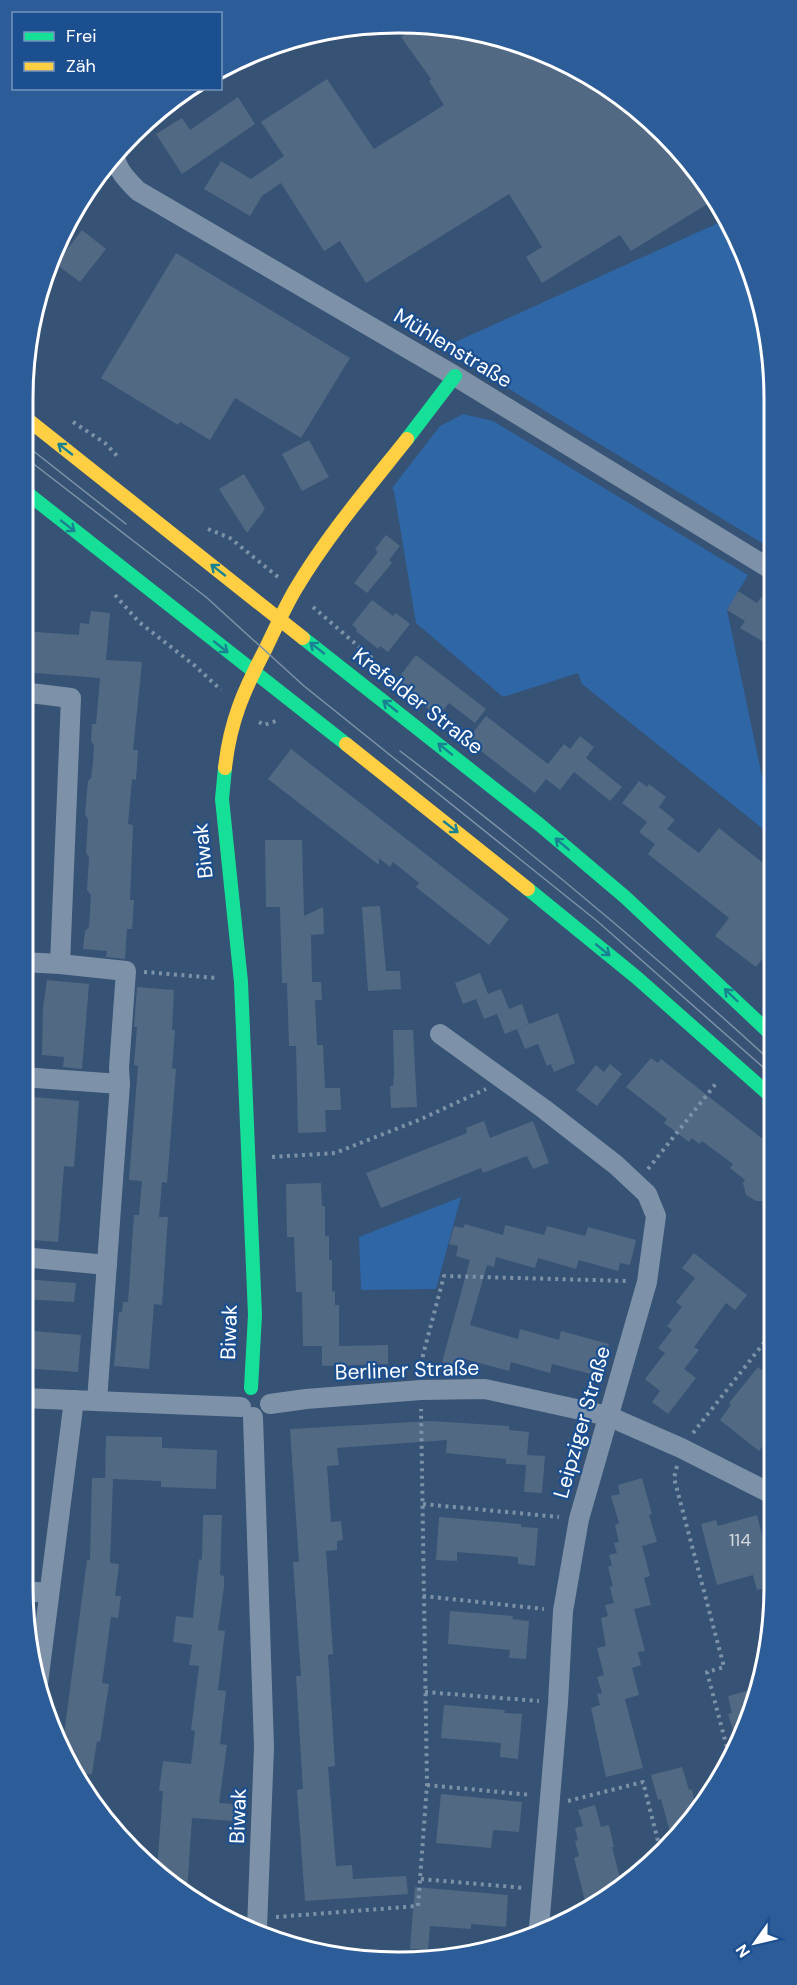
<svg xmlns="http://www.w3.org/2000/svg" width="797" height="1985" viewBox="0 0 797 1985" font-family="'DM Sans',sans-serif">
<rect width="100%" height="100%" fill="#365274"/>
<g fill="#2f66a5">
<polygon points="727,219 736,233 771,349 772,549 442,348"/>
<polygon points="463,414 493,421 748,575 727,610 772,824 773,837 582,684 578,673 503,697 416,623 394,491 392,488 440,426"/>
<polygon points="461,1197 436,1289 361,1290 359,1237"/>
</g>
<g fill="#526984">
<polygon points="414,29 519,42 608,86 681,151 714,200 631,251 620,235 542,283 526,257 542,247 509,194 366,283 340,241 324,251 281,183 262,196 250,216 204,189 221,161 251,179 284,156 261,122 327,79 374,149 444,105 429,81 431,79 401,37"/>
<polygon points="238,97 255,124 182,174 156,134 182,118 190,130"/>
<polygon points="82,230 106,249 80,282 56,264"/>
<polygon points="176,253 350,358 301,438 235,398 210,440 180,422 178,425 101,378"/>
<polygon points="309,440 329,477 302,491 282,454"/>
<polygon points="244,474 265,509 247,533 219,489"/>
<polygon points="386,535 400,546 389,560 392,563 367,593 354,583 378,552 375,549"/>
<polygon points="738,591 757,603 761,597 772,604 772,647 740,628 745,621 727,610"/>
<polygon points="372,600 393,616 396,613 410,624 388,652 380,646 378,649 356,631 357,629 352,625"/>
<polygon points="91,611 110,613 106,660 142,662 133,750 138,750 136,780 132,779 128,824 133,825 130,900 134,900 132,929 127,929 125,959 106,957 107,951 83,949 85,931 89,927 91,895 87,890 89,857 86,853 88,819 85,815 88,781 91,778 93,762 94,745 91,741 92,724 96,724 100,678 22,672 22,631 79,635 80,623 89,624"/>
<polygon points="416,655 486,709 475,723 449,703 440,714 432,707 430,710 403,690 405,687 397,680"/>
<polygon points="486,716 548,764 564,744 570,749 580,736 594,747 586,758 622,787 610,801 574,772 560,790 546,779 535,793 467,740"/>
<polygon points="291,749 509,919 489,945 416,887 419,883 393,862 390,867 379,858 379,865 268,779"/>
<polygon points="639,781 647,787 649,784 666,797 659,807 675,820 667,829 699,853 719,828 773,871 773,945 756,967 715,936 729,918 648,854 655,844 639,832 647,822 622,803"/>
<polygon points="265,840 302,840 304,916 323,907 324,934 311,935 312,982 321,982 322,1000 315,1000 317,1045 323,1045 325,1088 340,1088 341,1110 325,1110 326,1132 298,1133 296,1046 289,1046 287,983 282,983 280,907 266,907"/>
<polygon points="380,906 386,971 400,971 401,989 368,991 362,907"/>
<polygon points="480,973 488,994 501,989 509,1009 522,1004 529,1024 505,1034 497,1014 507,1010 484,1019 476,999 463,1004 455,983"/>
<polygon points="47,980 89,984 82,1069 63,1067 64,1057 42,1055 43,1008"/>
<polygon points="137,987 174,990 172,1030 175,1030 172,1068 176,1069 167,1183 162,1182 159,1217 168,1217 162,1305 154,1304 149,1369 114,1366 119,1312 122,1312 123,1302 128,1302 134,1215 139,1215 142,1181 129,1180 138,1066 134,1065 137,1027 134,1027"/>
<polygon points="558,1013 575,1063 554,1072 551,1064 547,1066 538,1044 525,1049 517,1029"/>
<polygon points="393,1030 413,1030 417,1107 391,1108 390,1086 393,1086 394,1074"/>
<polygon points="651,1058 658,1063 661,1059 773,1147 773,1190 765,1201 756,1201 746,1195 743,1183 745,1180 730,1168 733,1164 702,1141 699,1144 692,1138 689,1142 664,1123 667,1119 626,1087"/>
<polygon points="610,1064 622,1074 597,1106 576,1090 596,1065 604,1072"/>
<polygon points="22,1096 79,1101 74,1167 64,1166 58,1242 22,1239 27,1156 22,1156"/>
<polygon points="484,1121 490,1138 533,1121 549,1163 533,1169 527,1156 483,1173 481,1168 381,1208 366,1173 467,1133 466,1128"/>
<polygon points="321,1183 322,1206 325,1206 325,1236 329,1236 329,1260 332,1260 332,1292 335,1291 335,1305 339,1305 339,1346 388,1345 388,1364 322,1366 322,1346 303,1346 302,1292 296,1292 294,1237 287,1237 286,1184"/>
<polygon points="465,1224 503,1235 505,1225 544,1235 547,1226 585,1236 588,1227 636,1240 630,1265 620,1263 618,1271 579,1260 576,1269 538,1258 535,1268 496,1257 494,1267 487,1265 470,1325 518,1339 520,1329 559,1340 561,1331 609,1344 604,1362 595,1359 591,1374 552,1364 550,1373 511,1362 509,1371 461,1358 458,1366 442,1362 470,1260 456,1256 458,1246 449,1244 454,1226 463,1228"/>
<polygon points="694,1253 747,1295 735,1310 726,1303 694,1347 699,1350 684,1369 696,1378 668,1414 652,1402 660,1391 645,1379 665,1353 658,1348 672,1330 667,1326 682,1307 676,1302 695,1278 682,1268"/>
<polygon points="22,1279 76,1283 74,1302 22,1299"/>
<polygon points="22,1330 81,1335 78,1372 22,1368"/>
<polygon points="774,1357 774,1432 759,1451 720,1420 731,1405 729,1403 758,1367 763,1371"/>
<polygon points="431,1421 509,1426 509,1430 529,1432 527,1455 545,1456 542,1493 524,1492 526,1465 506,1464 506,1459 446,1453 447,1440 337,1448 339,1465 327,1466 331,1522 341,1521 343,1540 337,1541 337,1550 326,1551 333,1654 328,1655 335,1766 328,1767 336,1866 352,1865 353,1879 406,1876 408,1894 305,1901 297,1790 303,1789 296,1676 301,1676 293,1562 299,1562 290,1429"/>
<polygon points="106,1436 162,1437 162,1448 217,1450 216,1489 161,1487 161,1481 113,1479 110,1563 119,1564 115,1596 121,1596 118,1618 111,1617 102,1683 109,1684 100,1742 97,1741 92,1774 81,1774 63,1742 87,1560 90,1560 92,1478 105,1478"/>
<polygon points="642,1478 652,1514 649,1515 657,1542 642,1546 650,1576 644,1578 651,1605 634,1609 645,1651 638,1652 641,1665 632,1668 639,1695 625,1699 643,1768 606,1777 591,1708 600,1705 597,1694 602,1693 597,1677 604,1675 597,1648 606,1646 601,1618 608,1616 605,1605 614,1603 610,1587 613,1586 608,1567 612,1565 609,1555 617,1553 614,1543 619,1542 615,1525 619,1523 611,1496 620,1494 618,1485"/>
<polygon points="203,1515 222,1515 220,1575 224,1576 224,1587 218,1630 225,1631 218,1690 226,1691 220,1744 227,1745 219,1803 236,1804 235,1821 192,1818 187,1892 157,1868 163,1791 159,1791 163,1761 191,1764 195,1731 191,1730 199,1666 189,1665 192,1645 173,1642 176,1616 193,1618 199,1559 202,1560"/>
<polygon points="757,1515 764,1543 774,1540 774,1586 757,1590 753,1575 717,1585 701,1524 716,1520 718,1526"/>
<polygon points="439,1517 521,1524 521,1527 538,1528 535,1566 518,1564 518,1557 457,1552 457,1561 436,1560"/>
<polygon points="450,1611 513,1616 512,1619 529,1621 526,1659 509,1658 510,1650 448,1644"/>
<polygon points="758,1688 755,1707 738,1738 736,1729 733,1730 728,1714 732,1713 728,1696"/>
<polygon points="444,1705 505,1710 504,1713 522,1714 518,1759 500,1757 501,1743 441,1738"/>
<polygon points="682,1767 689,1790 692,1789 697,1815 672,1839 661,1799 658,1800 651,1775"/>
<polygon points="441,1794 522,1802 519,1832 493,1830 491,1848 436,1843"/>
<polygon points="595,1805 601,1827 609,1825 614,1847 612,1847 622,1886 602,1891 604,1901 587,1908 574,1858 579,1856 575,1841 578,1840 575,1828 583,1826 578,1810"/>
<polygon points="415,1887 508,1895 506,1927 471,1924 471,1929 430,1926 428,1950 410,1949"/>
</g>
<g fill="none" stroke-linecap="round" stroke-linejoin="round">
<g stroke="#7d92a8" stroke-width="4" stroke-dasharray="3 4.5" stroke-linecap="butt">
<polyline points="73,422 105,443 119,458"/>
<polyline points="208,529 230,538 278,577"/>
<polyline points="115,595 139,622 194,665 221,690"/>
<polyline points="313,607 373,659"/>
<polyline points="259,722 264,725 276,721"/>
<polyline points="144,972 217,978"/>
<polyline points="272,1157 335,1153 419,1120 486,1089"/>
<polyline points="648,1169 718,1081"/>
<polyline points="422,1372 423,1355 444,1276 628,1281"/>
<polyline points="693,1433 774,1330"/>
<polyline points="677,1466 674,1478 724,1667 707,1672 729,1755"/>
<polyline points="423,1504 559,1517"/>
<polyline points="423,1596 544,1609"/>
<polyline points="425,1692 539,1701"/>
<polyline points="427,1785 531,1795"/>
<polyline points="568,1801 643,1782 660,1849"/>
<polyline points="421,1879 525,1888"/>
<polyline points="276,1917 418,1906 427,1785 421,1409"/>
</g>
<g stroke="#7d92a8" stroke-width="20">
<path d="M114,154C117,170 127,180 138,191L455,376L772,570"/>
<polyline points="22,692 71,698 60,964 22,962"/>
<polyline points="60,964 126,971 119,1068 120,1084 97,1401"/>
<polyline points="440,1034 544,1109 616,1165 647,1194 656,1216 647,1282 579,1519 563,1611 558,1703 539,1928"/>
<polyline points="22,1077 120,1084"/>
<polyline points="22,1257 107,1265"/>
<polyline points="22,1398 241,1407"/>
<polyline points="270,1404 306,1399 421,1390 485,1389 608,1416 681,1448 774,1495"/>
<polyline points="253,1417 264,1747 257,1928"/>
<polyline points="23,1591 49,1593"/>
<polyline points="38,1683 74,1400"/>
</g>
<g stroke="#16e098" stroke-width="14">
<polyline points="407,439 455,376"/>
<polyline points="22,489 346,744"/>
<polyline points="303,638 540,825 625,897 773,1036"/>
<polyline points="225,768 222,799 241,982 255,1315 251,1388"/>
<polyline points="528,889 636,977 773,1098"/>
</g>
<g stroke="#ffcf43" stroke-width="14">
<polyline points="22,415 303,638"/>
<polyline points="346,744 528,889"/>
<path d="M225,768C230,721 244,690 266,648C275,629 284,609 295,590C327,536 368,488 407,439"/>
</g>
<g stroke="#7e92a7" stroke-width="1.5">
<polyline points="22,442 126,524"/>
<polyline points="22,455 206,597 304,686 597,921 773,1076"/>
<path d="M400,751C529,849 653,953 773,1063"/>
</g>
</g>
<defs><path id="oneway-shaft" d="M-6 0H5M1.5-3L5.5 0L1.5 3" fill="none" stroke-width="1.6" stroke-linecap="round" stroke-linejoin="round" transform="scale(1.5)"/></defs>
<g stroke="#198292">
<use href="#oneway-shaft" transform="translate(65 449) rotate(-142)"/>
<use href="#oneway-shaft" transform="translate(68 526) rotate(38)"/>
<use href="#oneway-shaft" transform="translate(218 570) rotate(-142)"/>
<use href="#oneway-shaft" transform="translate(221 647) rotate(39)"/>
<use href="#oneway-shaft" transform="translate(317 648) rotate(-142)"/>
<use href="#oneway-shaft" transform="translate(390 706) rotate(-142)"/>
<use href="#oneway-shaft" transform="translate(445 749) rotate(-141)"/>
<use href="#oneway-shaft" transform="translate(451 827) rotate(38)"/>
<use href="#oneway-shaft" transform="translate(562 844) rotate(-140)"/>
<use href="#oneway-shaft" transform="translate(603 950) rotate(39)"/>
<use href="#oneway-shaft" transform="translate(731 995) rotate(-136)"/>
</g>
<g text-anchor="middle" stroke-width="4.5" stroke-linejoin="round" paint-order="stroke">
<g font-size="18" fill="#d4dae0">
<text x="740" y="1546">114</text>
</g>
<g font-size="21" fill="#fff" stroke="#1b4f8f">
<text transform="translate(453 348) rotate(31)" y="7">Mühlenstraße</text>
<text transform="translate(418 701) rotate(38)" y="7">Krefelder Straße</text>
<text transform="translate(203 851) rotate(-96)" y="7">Biwak</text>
<text transform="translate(229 1332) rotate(-88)" y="7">Biwak</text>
<text transform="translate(407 1370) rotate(-2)" y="7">Berliner Straße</text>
<text transform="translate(582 1422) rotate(-74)" y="7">Leipziger Straße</text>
<text transform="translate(238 1816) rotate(-88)" y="7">Biwak</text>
</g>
</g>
<path d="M0 0H797V1985H0ZM398 33H399A365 365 0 0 1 764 398V1587A365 365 0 0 1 399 1952H398A365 365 0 0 1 33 1587V398A365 365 0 0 1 398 33Z" fill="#2d5d98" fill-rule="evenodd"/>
<path fill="none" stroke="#fff" stroke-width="3" d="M398 33H399A365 365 0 0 1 764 398V1587A365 365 0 0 1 399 1952H398A365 365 0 0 1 33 1587V398A365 365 0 0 1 398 33Z"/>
<rect x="12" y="12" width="210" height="78" fill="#1b4f8f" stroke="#7695bc" stroke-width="1.5"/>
<rect x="24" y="32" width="30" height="9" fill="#16e098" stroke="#7695bc" stroke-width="1.5"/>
<text x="66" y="42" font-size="18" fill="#ffffff">Frei</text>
<rect x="24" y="62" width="30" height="9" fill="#ffcf43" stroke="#7695bc" stroke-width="1.5"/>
<text x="66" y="72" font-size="18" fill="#ffffff">Zäh</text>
<g transform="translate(755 1943) rotate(236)" stroke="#1b4f8f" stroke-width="4.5" paint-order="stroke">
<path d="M0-4.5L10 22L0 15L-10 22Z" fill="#ffffff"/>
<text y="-9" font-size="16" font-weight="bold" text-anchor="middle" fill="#ffffff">N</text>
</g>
</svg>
